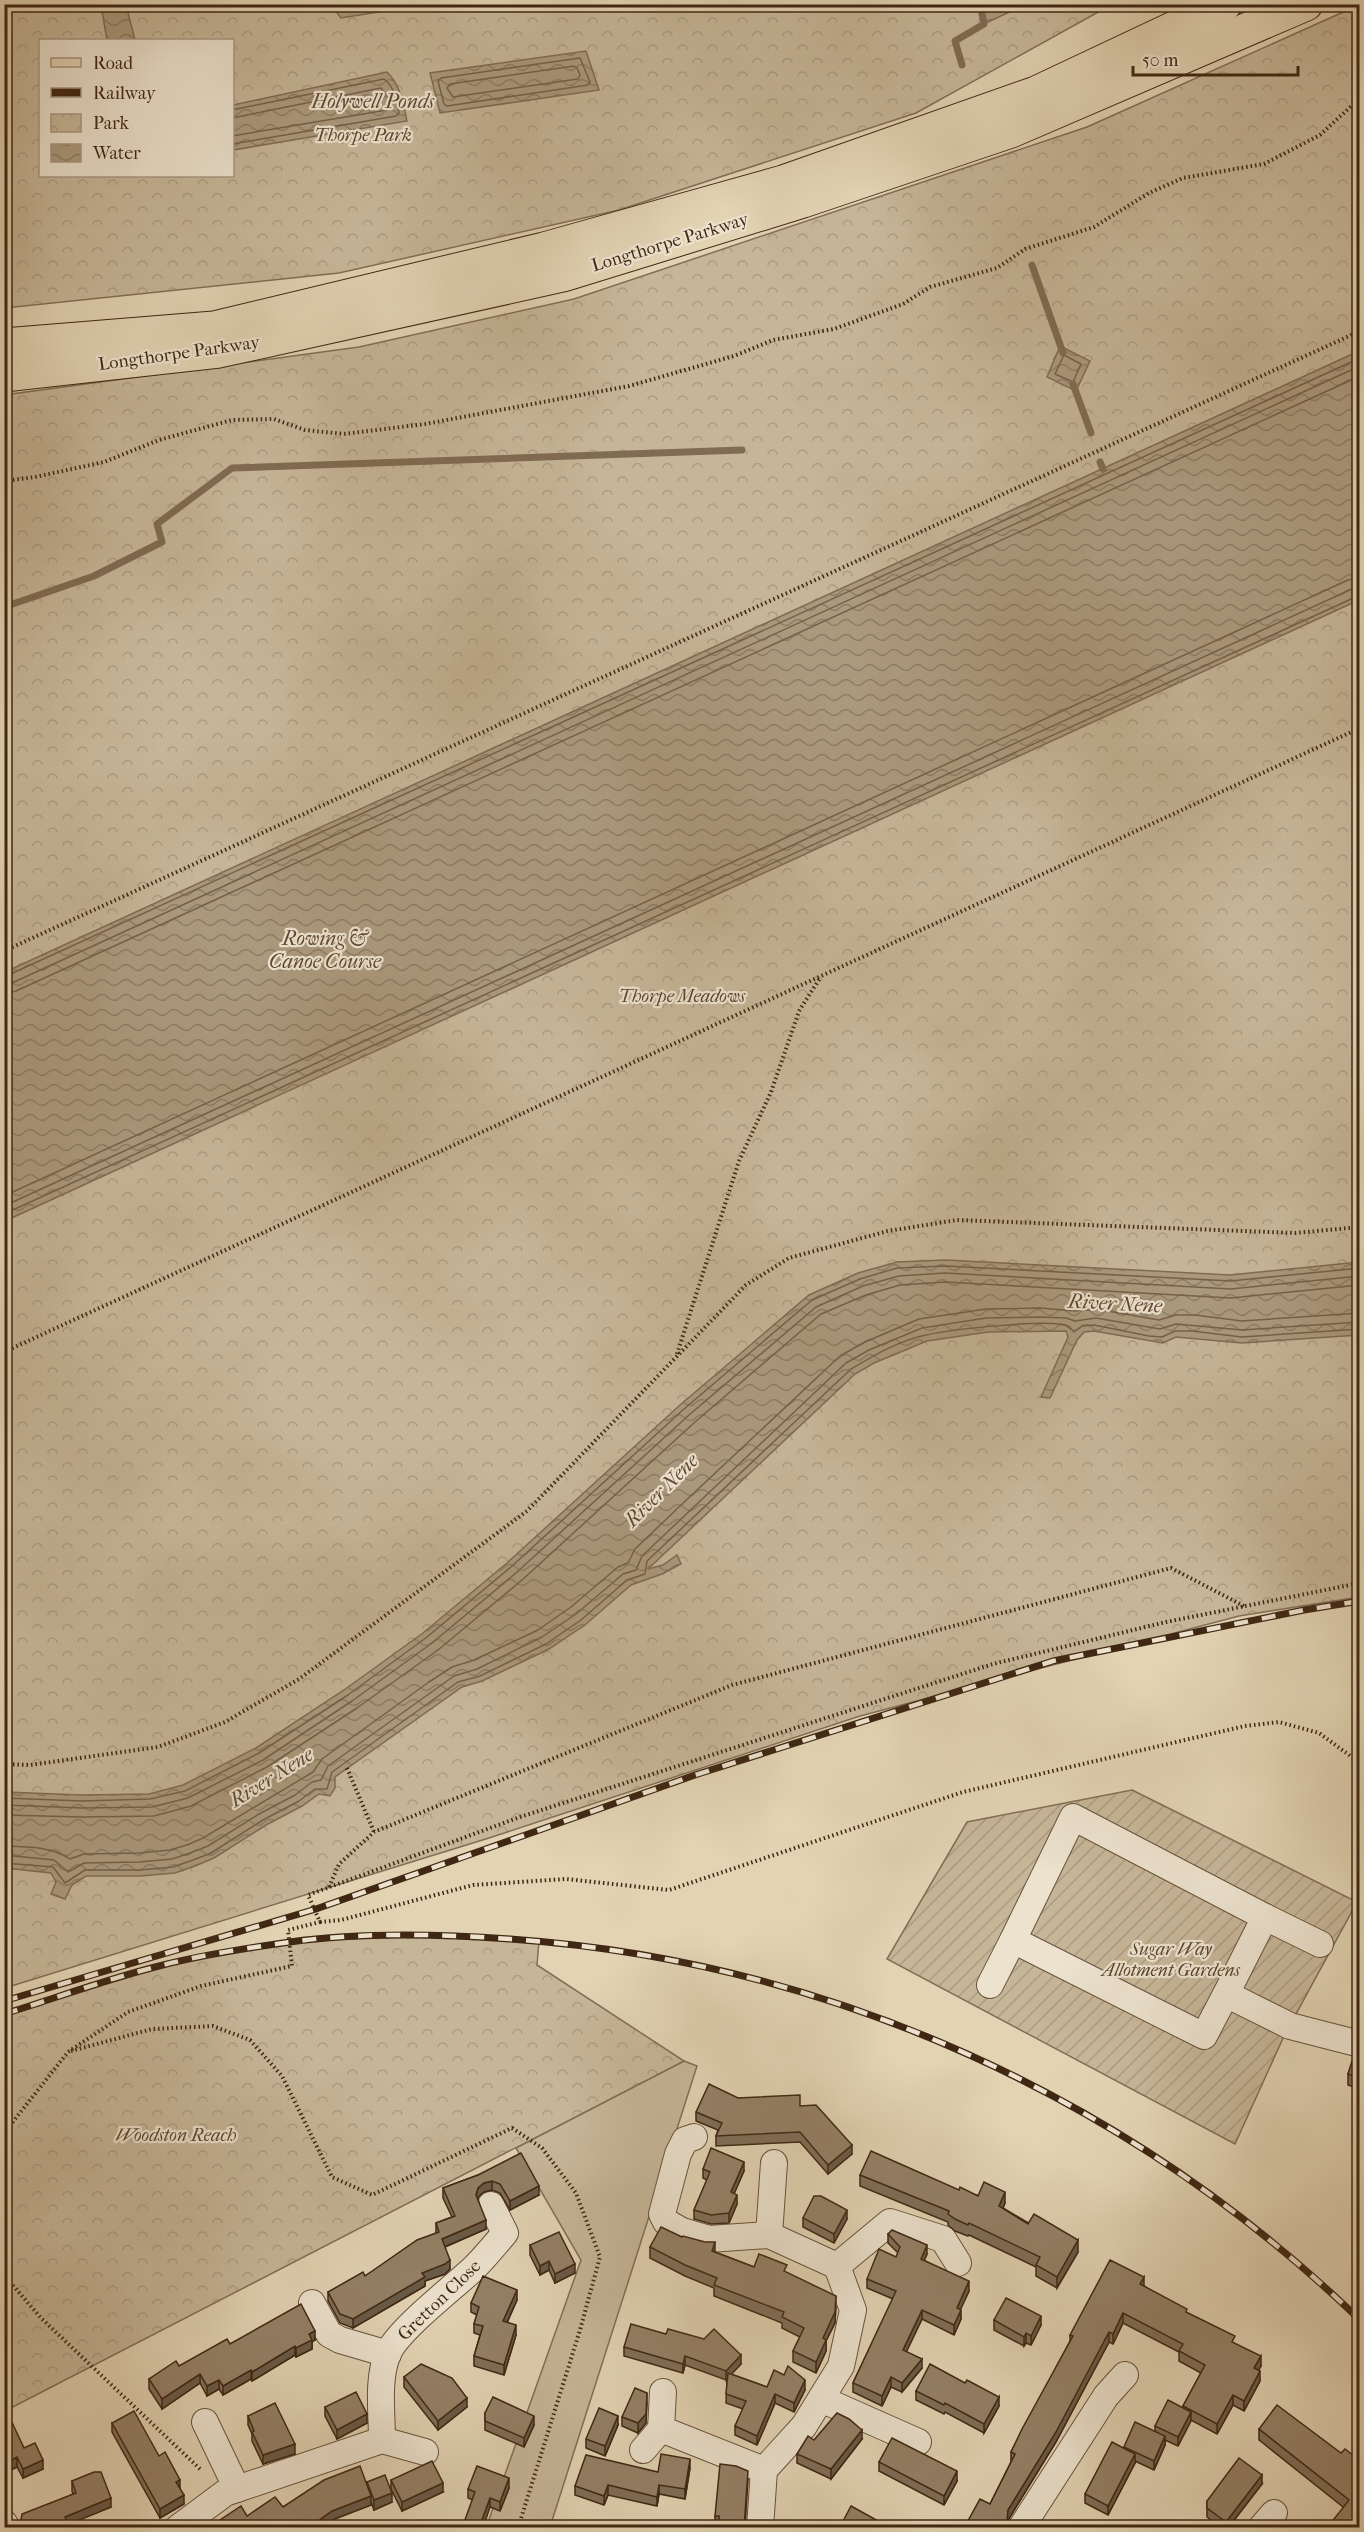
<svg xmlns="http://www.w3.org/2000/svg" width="1364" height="2532" viewBox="0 0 1364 2532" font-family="'IM FELL French Canon',serif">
<defs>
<pattern id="park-crowns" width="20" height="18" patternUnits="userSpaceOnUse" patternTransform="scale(1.5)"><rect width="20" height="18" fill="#c6b698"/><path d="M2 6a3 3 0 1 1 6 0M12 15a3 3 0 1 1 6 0" fill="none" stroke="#ab9c82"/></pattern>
<pattern id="garden-furrows" width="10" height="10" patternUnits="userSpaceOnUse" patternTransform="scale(1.5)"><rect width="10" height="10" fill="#c6b698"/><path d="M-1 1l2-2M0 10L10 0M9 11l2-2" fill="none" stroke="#ab9c82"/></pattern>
<pattern id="water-waves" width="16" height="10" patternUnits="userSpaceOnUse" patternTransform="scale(1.5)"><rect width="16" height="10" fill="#ab997d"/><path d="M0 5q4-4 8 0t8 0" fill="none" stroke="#8d7d65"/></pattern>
</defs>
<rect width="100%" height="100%" fill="#e2d3b3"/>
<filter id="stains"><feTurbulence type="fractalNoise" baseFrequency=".00333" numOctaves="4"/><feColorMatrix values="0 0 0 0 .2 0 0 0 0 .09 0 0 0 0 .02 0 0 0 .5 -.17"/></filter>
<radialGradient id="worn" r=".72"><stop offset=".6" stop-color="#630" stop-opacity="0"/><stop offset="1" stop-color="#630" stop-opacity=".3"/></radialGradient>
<polygon fill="#c6b698" stroke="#826e56" stroke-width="1.5" points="684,2061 697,2066 550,2527 486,2528 581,2260 516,2148"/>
<g fill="url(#park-crowns)" stroke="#826e56" stroke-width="1.5" fill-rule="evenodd">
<path d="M4,5H1111L916,113L619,210L339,273L5,308ZM40,40H232V176H40Z"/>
<polygon points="1359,5 1359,1597 1239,1616 860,1716 489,1838 5,1988 4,395 359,347 574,299 1087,127"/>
<polygon points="407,1936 471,1937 539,1941 537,1965 684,2061 5,2411 5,2014 162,1965 290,1942"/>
</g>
<polygon fill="url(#garden-furrows)" stroke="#826e56" stroke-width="1.5" points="1132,1790 1357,1902 1284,2036 1235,2144 887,1959 967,1822"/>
<g fill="url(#water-waves)" stroke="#806b53" stroke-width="1.5">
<polygon points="980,4 1024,4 1024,5 984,24"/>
<polygon points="101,5 126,5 135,40 107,40"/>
<polygon points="331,5 401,5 397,9 341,18"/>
<polygon points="586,51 599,90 440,113 430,73"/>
<path d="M387,72C401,86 403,103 407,121L233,150V105Z"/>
<polygon points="1060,346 1090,361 1076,391 1047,377"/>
<polygon points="1359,351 1359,600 5,1221 5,972"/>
<polygon points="945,1260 1230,1275 1359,1262 1359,1335 1242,1343 1176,1337 1163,1343 1094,1331 1084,1332 1077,1340 1050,1398 1041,1397 1068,1337 1066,1331 988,1332 927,1341 874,1363 855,1374 648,1569 663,1565 677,1555 681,1564 662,1574 631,1585 585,1625 549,1649 482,1681 462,1687 335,1777 335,1788 330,1796 319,1794 302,1806 266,1825 214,1858 195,1866 175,1873 140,1876 86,1876 72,1885 65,1899 51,1894 56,1882 51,1873 5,1868 5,1792 82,1795 149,1794 183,1785 256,1748 344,1690 423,1633 507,1563 680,1405 809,1295 858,1273 897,1262"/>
</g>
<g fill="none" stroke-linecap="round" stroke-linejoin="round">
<g stroke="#756048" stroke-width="1.5">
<polygon points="580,58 590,82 588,85 447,106 444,104 438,81 441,78"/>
<polygon points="574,66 577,68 580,75 578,79 453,97 447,88 450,84"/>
<path d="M232,110L384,79C395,87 396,101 399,113L396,116L232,144"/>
<polyline points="232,118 381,88 387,96 390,107 387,110 232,136"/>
<polygon points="1064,355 1081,364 1073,382 1055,374"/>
<polyline points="4,977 1360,358"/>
<polyline points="4,985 12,983 1360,366"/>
<polyline points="4,994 16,991 1360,376"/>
<polyline points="4,1196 1348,580 1360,578"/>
<polyline points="4,1206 1352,589 1360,587"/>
<polyline points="4,1214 1360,595"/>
<polyline points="4,1798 82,1801 150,1799 185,1791 259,1753 348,1695 427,1637 511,1567 684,1409 812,1300 860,1279 897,1268 945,1266 1231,1281 1360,1268"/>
<polyline points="4,1805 82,1808 152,1807 188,1798 263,1760 352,1701 432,1643 516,1573 689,1415 816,1307 863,1286 899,1276 945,1273 1231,1289 1360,1276"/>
<polyline points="4,1815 82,1817 154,1816 191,1806 267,1767 357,1708 438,1650 522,1580 695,1422 821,1314 866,1295 900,1285 945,1282 1231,1298 1360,1285"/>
<path d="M4,1846C27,1847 51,1846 70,1859L84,1854L139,1853L170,1850L187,1845L203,1838L313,1772L322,1759L429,1682L452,1667L474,1660L538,1630L571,1607L618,1567L628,1563L635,1549L680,1506L840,1356L865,1342L919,1319L986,1309L1040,1308L1075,1311L1096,1309L1159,1320L1176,1315H1195L1242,1321L1360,1313"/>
<polyline points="4,1855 54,1860 68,1872 84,1863 139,1862 172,1859 190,1853 208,1846 259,1814 295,1795 312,1782 321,1780 328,1766 454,1676 477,1669 542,1637 576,1614 623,1574 636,1570 642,1556 846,1363 869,1350 922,1328 986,1318 1040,1317 1066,1318 1075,1321 1096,1318 1160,1329 1176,1324 1242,1330 1360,1322"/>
<path d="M4,1863L53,1867L65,1883L85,1870H140L173,1867L193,1860L211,1853L263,1820L299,1801L315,1789H327L332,1772L458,1682L480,1676L546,1644L581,1620L627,1580L645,1574L647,1561L851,1369C873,1356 900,1340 926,1335C948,1330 1051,1318 1068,1326C1070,1327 1072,1330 1074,1332L1082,1326L1094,1325L1149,1336L1162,1337L1175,1331H1192L1242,1337L1360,1329"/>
</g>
<g stroke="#806b53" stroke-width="7">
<polyline points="962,65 955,41 984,24 980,4"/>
<polyline points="1032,265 1063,353"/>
<polyline points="1073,384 1091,433"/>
<polyline points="1100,462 1103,469"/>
<polyline points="4,607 94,576 162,542 157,524 232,468 742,450"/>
</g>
<defs>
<g id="minor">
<polyline points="1265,1917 1320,1944"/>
<polyline points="1013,1940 1073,1817 1265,1917 1226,1994"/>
<polyline points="990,1985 1013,1940 1204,2036 1226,1994 1290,2026 1360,2044"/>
<polyline points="694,2137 685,2140 678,2154 662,2214 666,2222 682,2231 709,2239 769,2235 837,2266 890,2222 943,2239 958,2263"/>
<polyline points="769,2235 774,2163"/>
<polyline points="312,2303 329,2334 340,2340 388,2354"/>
<polyline points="663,2392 661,2429 764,2470"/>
<polyline points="821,2399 918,2442"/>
<polyline points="205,2422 237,2489"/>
<polyline points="382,2440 425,2452"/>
<polyline points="643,2450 661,2429"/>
<polyline points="4,2523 7,2528"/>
<path d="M178,2528L225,2493L382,2440C382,2413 377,2379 388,2353C399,2329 453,2288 474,2268C485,2257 495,2245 505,2233L491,2205"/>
<polyline points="760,2528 764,2470 804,2426 841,2366 853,2310 837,2266"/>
<polyline points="1021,2528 1106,2396 1125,2375"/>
<polyline points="1261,2528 1274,2513"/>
</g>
<g id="major">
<polyline points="4,345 214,328 544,249 783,182 1036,93 1225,4"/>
<polyline points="4,375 219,351 563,275 803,201 1011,131 1306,4"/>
</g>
</defs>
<use href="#minor" stroke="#68523b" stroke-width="28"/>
<use href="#major" stroke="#3f2713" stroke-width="35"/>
<g stroke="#3f2713" stroke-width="4" stroke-dasharray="1.5 3" stroke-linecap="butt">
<polyline points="4,481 35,477 104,462 159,440 232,420 274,419 305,430 344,434 425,424 629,386 734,356 773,340 834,329 903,304 930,287 997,268 1025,249 1094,227 1149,193 1183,178 1264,164 1320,135 1360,98"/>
<polyline points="4,951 1360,331"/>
<polyline points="4,1352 1360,728"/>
<polyline points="677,1354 739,1161 771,1092 799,1011 820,978"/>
<polyline points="4,1764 30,1765 158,1747 225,1722 299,1679 527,1511 746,1285 789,1258 888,1231 957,1220 1295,1233 1360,1227"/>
<polyline points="347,1768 374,1832"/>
<polyline points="329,1887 339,1864 374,1832 732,1685 1171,1568 1244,1606"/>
<polyline points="320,1922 341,1920 473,1885 566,1879 669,1890 963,1792 1245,1726 1279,1722 1319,1733 1360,1763"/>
<polyline points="71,2051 152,2029 213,2026 250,2040 282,2076 332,2177 372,2195 512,2128 542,2148 576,2193 600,2257 580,2330 518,2528"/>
<polyline points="4,2133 68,2052 128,2012 201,1986 292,1966 288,1930 320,1922 308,1895 520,1817 993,1664 1166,1622 1360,1583"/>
<polyline points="4,2275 41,2318 200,2469"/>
</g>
<use href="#minor" stroke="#ece2ce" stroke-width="26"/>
<use href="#major" stroke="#e2d3b3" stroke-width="33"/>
<defs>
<g id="rail">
<polyline points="4,2001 316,1909 695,1775 1053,1661 1304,1610 1360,1601"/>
<path d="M4,2014C56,1998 107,1979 159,1966C201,1955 247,1948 290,1942C362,1932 438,1934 510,1939C829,1961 1130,2098 1360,2320"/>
</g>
</defs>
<use href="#rail" stroke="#3f2713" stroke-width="7"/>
<use href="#rail" stroke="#ece2ce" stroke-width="4.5" stroke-dasharray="14" stroke-linecap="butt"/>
</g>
<g fill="#7f6e58" stroke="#3f2713" stroke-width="1.5">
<polygon points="1359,2048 1359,2089 1348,2085 1348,2074"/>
<polygon points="738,2098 800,2106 852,2154 828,2174 800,2142 716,2146 716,2136 718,2130 696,2121 696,2112"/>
<polygon points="703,2169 744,2171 734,2193 737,2204 729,2223 711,2224 694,2219 694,2210 707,2180 703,2178"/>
<polygon points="478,2175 539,2195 510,2210 500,2193 492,2190 484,2192 478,2197 478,2199 486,2229 445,2247 450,2269 445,2274 425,2281 425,2286 353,2328 340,2323 328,2301 328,2292 365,2276 436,2233 436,2223 452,2217 443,2198 443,2188"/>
<polygon points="860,2175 959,2190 1005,2203 1003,2208 1078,2252 1057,2288 1036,2276 1036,2267 969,2235 968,2236 955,2231 948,2225 948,2222 860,2186"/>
<polygon points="803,2218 847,2219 834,2243 803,2227"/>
<polygon points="888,2234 927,2254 924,2260 969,2291 960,2310 961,2319 954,2335 922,2319 906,2352 922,2368 902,2392 891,2387 882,2406 853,2392 853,2383 893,2299 867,2288 867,2279 896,2257 898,2253 888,2243"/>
<polygon points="682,2237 715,2252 754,2267 787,2273 836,2307 835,2323 826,2341 826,2351 816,2373 793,2362 793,2351 800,2337 782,2328 782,2323 714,2296 714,2288 685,2276 650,2258 650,2247"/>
<polygon points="530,2245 575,2273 555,2283 549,2270 540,2275 530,2255"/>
<polygon points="1144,2286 1235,2344 1261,2366 1258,2370 1260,2381 1244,2411 1233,2405 1217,2434 1191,2420 1178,2446 1165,2440 1165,2445 1154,2470 1135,2461 1135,2463 1108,2515 1085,2503 1085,2494 1124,2448 1124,2447 1155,2431 1155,2426 1183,2408 1183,2406 1201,2373 1179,2361 1179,2352 1123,2323 1113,2344 1109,2342 1056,2442 1008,2520 1007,2528 964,2528 990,2504 1011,2462 1011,2452 1070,2341 1070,2335"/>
<polygon points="517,2300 507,2323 516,2335 504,2375 474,2366 474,2356 480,2335 474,2333 474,2324 477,2315 471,2312 471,2303"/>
<polygon points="994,2320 1041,2325 1031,2345 1026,2343 1024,2346 994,2330"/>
<polygon points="315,2340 312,2342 312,2349 296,2357 295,2355 252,2381 251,2379 223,2395 219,2389 207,2396 200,2383 162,2409 149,2389 149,2379 230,2344"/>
<polygon points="624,2347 741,2364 731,2374 767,2387 805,2390 794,2412 775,2403 757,2445 735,2435 735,2426 743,2409 726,2403 727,2379 726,2380 685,2365 683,2373 624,2356"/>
<polygon points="404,2377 467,2407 438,2430 404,2387"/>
<polygon points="965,2383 999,2406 984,2433 945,2412 944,2414 916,2400 916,2391"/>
<polygon points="647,2402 646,2423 638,2433 622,2426 622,2417"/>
<polygon points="325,2407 367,2423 337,2439 325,2416"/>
<polygon points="485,2413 534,2425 524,2447 485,2430"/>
<polygon points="248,2416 295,2454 263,2464 252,2441 252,2434 248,2425"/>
<polygon points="4,2418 24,2448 43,2469 23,2478 17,2467 4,2473"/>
<polygon points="112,2423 159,2456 180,2489 184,2504 160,2518 112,2432"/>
<polygon points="618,2425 605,2456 586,2448 586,2439"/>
<polygon points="1259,2429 1341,2453 1359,2528 1343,2507 1259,2440"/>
<polygon points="862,2439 831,2479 797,2463 797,2454 814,2440"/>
<polygon points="879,2462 957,2481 944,2505 879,2471"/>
<polygon points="690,2468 685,2499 659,2494 657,2506 608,2495 604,2505 575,2495 575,2486 658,2472"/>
<polygon points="391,2480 443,2492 402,2511 391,2489"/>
<polygon points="748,2480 745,2528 719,2528 719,2525 715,2525 715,2516"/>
<polygon points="72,2481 111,2507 68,2524 18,2528 73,2494 72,2491"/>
<polygon points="367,2482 392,2502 374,2510 371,2502 371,2505 332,2520 321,2528 211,2528 211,2526 247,2516 367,2485"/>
<polygon points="1262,2484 1228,2528 1221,2528 1207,2517 1207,2501"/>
<polygon points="509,2488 500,2511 468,2498 468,2489"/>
</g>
<g fill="#685a47" stroke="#3f2713" stroke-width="1.5">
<polygon points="852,2145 852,2154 828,2174 828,2165"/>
<polygon points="744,2162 744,2171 731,2201 731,2192"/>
<polygon points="492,2181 492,2190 484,2192 478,2197 476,2205 476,2195 478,2188 484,2183"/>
<polygon points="539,2186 539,2195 510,2210 510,2201"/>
<polygon points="1005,2192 1005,2203 999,2217 999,2206"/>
<polygon points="737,2195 737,2204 729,2223 729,2213"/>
<polygon points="847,2210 847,2219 834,2243 834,2234"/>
<polygon points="486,2220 486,2229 442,2248 442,2239"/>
<polygon points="1078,2240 1078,2252 1057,2288 1057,2277"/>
<polygon points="715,2242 715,2254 712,2251"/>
<polygon points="927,2245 927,2254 921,2268 921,2259"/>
<polygon points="450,2260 450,2269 445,2274 425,2281 425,2286 353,2328 353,2319 422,2273"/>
<polygon points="549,2261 549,2270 540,2275 540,2266"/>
<polygon points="575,2264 575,2273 555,2283 555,2274"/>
<polygon points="1144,2277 1144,2287 1140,2284"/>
<polygon points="969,2281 969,2291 957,2317 957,2308"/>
<polygon points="517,2290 517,2300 503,2331 503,2321"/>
<polygon points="836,2296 835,2323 826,2341 826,2351 816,2373 816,2362 823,2338"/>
<polygon points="922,2310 922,2319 903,2359 903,2350"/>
<polygon points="961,2310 961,2319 954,2335 954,2325"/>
<polygon points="1123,2313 1123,2323 1113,2344 1113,2334"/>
<polygon points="1041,2316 1041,2325 1031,2345 1031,2336"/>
<polygon points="516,2325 516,2335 504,2375 504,2365"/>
<polygon points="315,2331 315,2340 312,2342 312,2349 296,2357 296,2348 309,2334"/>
<polygon points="1109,2332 1109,2342 1056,2442 1008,2520 1007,2528 1003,2528 1008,2510"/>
<polygon points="1026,2333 1026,2343 1024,2346 1024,2337"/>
<polygon points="295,2346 295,2355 252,2381 252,2372"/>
<polygon points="741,2355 741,2364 726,2380 726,2371"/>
<polygon points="685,2356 685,2365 683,2373 683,2364"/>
<polygon points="1261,2356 1261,2366 1254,2378 1254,2368"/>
<polygon points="922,2359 922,2368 902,2392 902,2383"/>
<polygon points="251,2370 251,2379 223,2395 223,2386"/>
<polygon points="1260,2371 1260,2381 1244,2411 1244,2401"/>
<polygon points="200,2374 200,2383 162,2409 162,2399"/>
<polygon points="891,2377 891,2387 882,2406 882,2396"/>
<polygon points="219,2380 219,2389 207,2396 207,2386"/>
<polygon points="805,2380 805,2390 794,2412 794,2403"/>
<polygon points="647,2393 646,2423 638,2433 638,2423"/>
<polygon points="775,2394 775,2403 757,2445 757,2436"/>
<polygon points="1233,2395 1233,2405 1217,2434 1217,2424"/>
<polygon points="999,2397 999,2406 984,2433 984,2424"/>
<polygon points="467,2398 467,2407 438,2430 438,2421"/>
<polygon points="1191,2412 1191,2421 1178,2446 1178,2437"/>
<polygon points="367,2414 367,2423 337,2439 337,2430"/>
<polygon points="534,2416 534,2425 524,2447 524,2438"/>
<polygon points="618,2416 618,2425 605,2456 605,2446"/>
<polygon points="862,2430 862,2439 831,2479 831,2469"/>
<polygon points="1165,2436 1165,2445 1154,2470 1154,2461"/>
<polygon points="295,2444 295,2454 263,2464 263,2455"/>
<polygon points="1135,2454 1135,2463 1108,2515 1108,2506"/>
<polygon points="17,2457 17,2467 4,2473 4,2464"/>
<polygon points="690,2459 690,2468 685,2499 685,2489"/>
<polygon points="43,2460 43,2469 23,2478 23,2469"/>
<polygon points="957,2471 957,2481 944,2505 944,2496"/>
<polygon points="1262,2475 1262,2484 1228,2528 1226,2528 1226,2522"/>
<polygon points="509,2478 509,2488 500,2511 500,2502"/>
<polygon points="180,2480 180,2489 176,2482"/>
<polygon points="443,2483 443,2492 402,2511 402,2502"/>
<polygon points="608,2485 608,2495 604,2505 604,2496"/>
<polygon points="659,2485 659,2494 657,2506 657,2497"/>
<polygon points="392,2493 392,2502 374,2510 374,2500"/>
<polygon points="184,2495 184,2504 160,2518 160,2509"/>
<polygon points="371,2496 371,2505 332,2520 321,2528 308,2528 332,2511"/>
<polygon points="111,2498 111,2507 65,2526 65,2517"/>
<polygon points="490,2498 490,2507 483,2528 479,2528"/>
<polygon points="272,2521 272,2528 261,2528"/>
</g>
<g fill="#948066" stroke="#3f2713" stroke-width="1.5">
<polygon points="1356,2048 1359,2048 1359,2078 1348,2074"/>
<polygon points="709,2084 738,2098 800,2095 800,2106 816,2105 852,2145 828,2165 800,2132 716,2136 722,2123 696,2112"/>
<polygon points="711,2148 744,2162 731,2192 737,2195 729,2213 711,2215 694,2210 710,2172 703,2169"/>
<polygon points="871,2151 959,2190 960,2187 978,2196 984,2182 1005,2192 999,2206 1028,2224 1034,2214 1078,2240 1057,2277 1036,2265 1040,2257 969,2223 968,2225 955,2219 948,2214 949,2211 860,2175"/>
<polygon points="521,2153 539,2186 510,2201 500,2184 492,2181 484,2183 478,2188 476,2195 486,2220 442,2239 450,2260 445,2264 422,2273 425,2277 353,2319 340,2314 328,2292 363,2272 365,2276 417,2240 439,2232 436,2223 455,2216 443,2188 478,2175"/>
<polygon points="814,2196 821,2196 847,2210 834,2234 803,2218"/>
<polygon points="661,2227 682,2237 683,2236 705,2242 715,2242 712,2251 754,2267 759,2254 787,2265 784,2271 836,2296 835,2312 823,2338 826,2340 816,2362 793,2351 804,2328 782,2317 784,2312 714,2285 717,2278 685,2265 650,2247"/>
<polygon points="892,2230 927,2245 921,2259 969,2281 957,2308 961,2310 954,2325 922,2310 903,2350 922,2359 902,2383 891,2377 882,2396 853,2383 896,2291 867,2279 879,2249 896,2257 900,2247 888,2234"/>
<polygon points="559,2232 575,2264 555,2274 549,2261 540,2266 530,2245"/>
<polygon points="1110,2260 1144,2277 1140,2284 1187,2309 1186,2312 1235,2336 1232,2342 1261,2356 1254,2368 1260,2371 1244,2401 1233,2395 1217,2424 1183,2406 1205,2365 1179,2351 1183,2344 1123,2313 1113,2334 1109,2332 1056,2432 1008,2510 1007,2521 1003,2528 996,2528 993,2526 992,2528 964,2528 980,2499 990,2504 1015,2454 1011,2452 1022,2429 1073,2336 1070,2335"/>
<polygon points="483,2276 517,2290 503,2321 516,2325 504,2365 474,2356 483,2326 474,2324 479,2307 471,2303"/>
<polygon points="1006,2298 1041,2316 1031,2336 1026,2333 1024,2337 994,2320"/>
<polygon points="301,2304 315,2331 309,2334 312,2340 296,2348 295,2346 252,2372 251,2370 223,2386 219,2380 207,2386 200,2374 162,2399 149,2379 176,2361 179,2366 227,2339 230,2344"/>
<polygon points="631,2324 666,2334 668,2329 704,2339 714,2329 741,2355 726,2371 685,2356 683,2364 624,2347"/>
<polygon points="421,2364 452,2378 467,2398 438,2421 404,2377"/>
<polygon points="930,2364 965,2383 967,2380 999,2397 984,2424 945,2403 944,2405 916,2391"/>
<polygon points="788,2366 805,2380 794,2403 775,2394 757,2436 735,2426 746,2401 726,2394 728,2373 767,2387 774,2370 784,2375"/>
<polygon points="635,2388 647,2393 646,2414 638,2423 622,2417"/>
<polygon points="356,2392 367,2414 337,2430 325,2407"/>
<polygon points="493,2397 534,2416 524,2438 485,2421 485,2413"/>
<polygon points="1168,2400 1191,2412 1178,2437 1155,2426"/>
<polygon points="275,2403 295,2444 263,2455 252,2432 254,2431 248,2416"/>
<polygon points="1277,2405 1341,2453 1345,2449 1359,2460 1359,2463 1357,2466 1359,2467 1359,2528 1327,2528 1349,2500 1259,2429"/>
<polygon points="599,2408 618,2416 605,2446 586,2439"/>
<polygon points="134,2411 159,2456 165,2452 180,2480 176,2482 184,2495 160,2509 112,2423"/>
<polygon points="837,2413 849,2419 862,2430 831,2469 797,2454 808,2436 814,2440"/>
<polygon points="9,2416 24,2448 35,2443 43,2460 23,2469 17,2457 4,2464 4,2418"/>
<polygon points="1135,2422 1165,2436 1154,2461 1124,2447"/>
<polygon points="892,2438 957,2471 944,2496 879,2462"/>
<polygon points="1112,2442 1135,2454 1108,2506 1085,2494"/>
<polygon points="661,2454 690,2459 685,2489 659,2485 657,2497 608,2485 604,2496 575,2486 586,2455 658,2472"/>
<polygon points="1239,2458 1262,2475 1226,2522 1207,2508 1207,2501"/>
<polygon points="432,2461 443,2483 402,2502 391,2480"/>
<polygon points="720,2464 736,2466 748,2471 744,2528 719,2528 719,2516 715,2516"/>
<polygon points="360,2466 371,2496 332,2511 308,2528 276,2528 272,2521 261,2528 212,2528 211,2526 241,2506 247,2516 275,2497 283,2507 324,2480"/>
<polygon points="477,2466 509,2478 500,2502 490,2498 479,2528 462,2528 475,2492 468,2489"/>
<polygon points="94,2472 101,2472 111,2498 65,2517 69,2528 18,2528 20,2526 22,2514 76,2493 72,2481"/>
<polygon points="385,2475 392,2493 374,2500 367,2482"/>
<polygon points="851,2506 880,2522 877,2526 879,2528 783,2528 783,2525 841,2525"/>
<polygon points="1054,2521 1079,2528 1052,2528"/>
</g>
<g text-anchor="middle" stroke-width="4.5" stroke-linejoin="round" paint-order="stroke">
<g font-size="18" font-style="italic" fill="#5a442e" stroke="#ece2ce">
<text x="363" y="141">Thorpe Park</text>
<text x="682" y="1002">Thorpe Meadows</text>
<text x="1171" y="1955">Sugar Way<tspan x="1171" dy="21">Allotment Gardens</tspan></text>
<text x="176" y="2141">Woodston Reach</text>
</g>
<g font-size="18" fill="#3f2713" stroke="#ece2ce">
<text transform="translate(670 242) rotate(-17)" y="6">Longthorpe Parkway</text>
<text transform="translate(179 353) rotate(-8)" y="6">Longthorpe Parkway</text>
<text transform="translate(439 2300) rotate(-44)" y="6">Gretton Close</text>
</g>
<g font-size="20" font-style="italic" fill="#5f4933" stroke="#ece2ce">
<text x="373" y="108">Holywell Ponds</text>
<text x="325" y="945">Rowing &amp;<tspan x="325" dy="23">Canoe Course</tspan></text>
<text transform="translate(1115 1303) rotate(3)" y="7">River Nene</text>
<text transform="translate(661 1490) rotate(-45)" y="7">River Nene</text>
<text transform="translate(271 1777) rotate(-32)" y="7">River Nene</text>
</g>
</g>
<rect width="1364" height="2532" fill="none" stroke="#e2d3b3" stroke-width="24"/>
<rect x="6" y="6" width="1352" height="2520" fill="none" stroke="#3f2713" stroke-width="3"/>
<rect x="12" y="12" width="1340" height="2508" fill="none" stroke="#3f2713" stroke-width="1.5"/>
<rect x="39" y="39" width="195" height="138" fill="#ece2ce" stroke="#a79783" stroke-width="1.5"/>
<rect x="51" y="58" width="30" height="9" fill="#e2d3b3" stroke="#a79783" stroke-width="1.5"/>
<text x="93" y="69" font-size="18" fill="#3f2713">Road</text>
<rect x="51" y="88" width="30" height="9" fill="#3f2713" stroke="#a79783" stroke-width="1.5"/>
<text x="93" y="99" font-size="18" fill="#3f2713">Railway</text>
<rect x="51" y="114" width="30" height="18" fill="url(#park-crowns)" stroke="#a79783" stroke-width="1.5"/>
<text x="93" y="129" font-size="18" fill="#3f2713">Park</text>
<rect x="51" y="144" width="30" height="18" fill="url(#water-waves)" stroke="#a79783" stroke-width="1.5"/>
<text x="93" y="159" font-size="18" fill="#3f2713">Water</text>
<path d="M1133 66v9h165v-9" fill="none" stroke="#3f2713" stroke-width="3"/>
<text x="1142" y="66" font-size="18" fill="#3f2713" stroke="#ece2ce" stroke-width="4.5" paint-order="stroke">50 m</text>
<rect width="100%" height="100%" filter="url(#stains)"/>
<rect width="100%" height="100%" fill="url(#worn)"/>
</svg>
